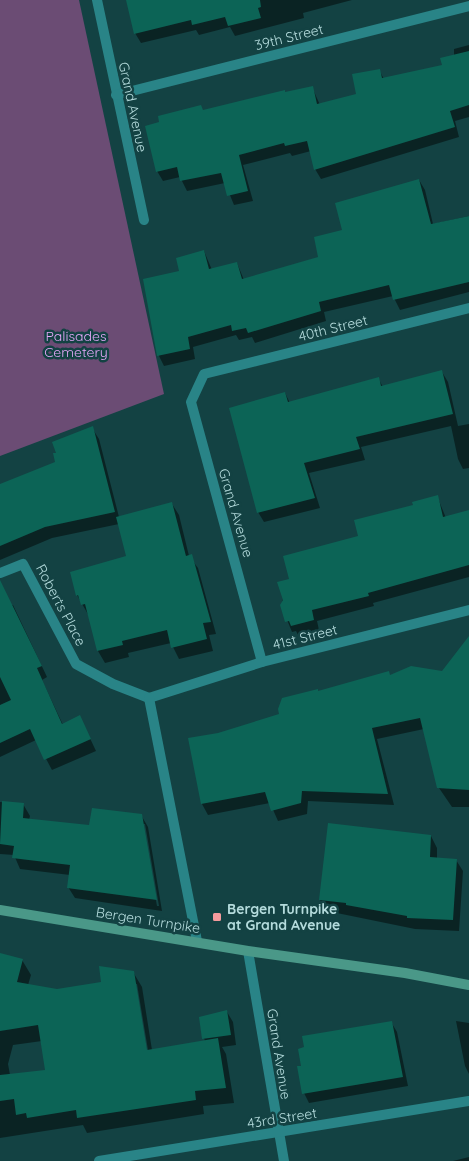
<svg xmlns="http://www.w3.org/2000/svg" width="469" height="1161" viewBox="0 0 469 1161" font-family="Quicksand,sans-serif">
<rect width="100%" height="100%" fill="#134243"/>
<polygon fill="#6b4c74" points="0,0 79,0 164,394 0,456"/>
<g fill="#0007" fill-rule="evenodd">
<polygon points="127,0 352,0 303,13 304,18 235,36 230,27 199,35 196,30 141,43 135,33"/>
<polygon points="469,45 469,117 455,121 459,137 321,179 315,169 311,151 292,156 290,153 243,165 253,201 234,205 225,183 187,191 180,177 163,181 157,171 203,111 312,87 320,105 358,95 379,70 384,79 443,66 454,56 454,49"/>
<polygon points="419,180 425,190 433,224 469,216 469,292 400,310 393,296 324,312 326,321 255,343 252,337 239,340 236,335 193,347 195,359 164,366 159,356 204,251 212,270 237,263 244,280 320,257 343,231"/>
<polygon points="442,372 448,382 458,426 469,424 469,468 463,469 458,459 451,426 361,447 365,460 309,473 320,508 264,522 258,512 285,393 290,403 378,378 383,387"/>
<polygon points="92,428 99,439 119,517 172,504 179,515 189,556 198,568 216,634 209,635 213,651 179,659 171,643 128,653 129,657 105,663 98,651 89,616 77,595 128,557 119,524 52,538 0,560 0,486 56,463 57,453"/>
<polygon points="437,496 446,518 469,511 469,577 373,603 374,606 317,621 319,630 298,635 296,631 292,632 281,605 290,580 414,505"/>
<polygon points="13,605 47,677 42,680 63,725 80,717 96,751 52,770 36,740 0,757 0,611"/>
<polygon points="469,653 469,807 452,807 439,788 424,729 377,739 394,805 308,801 307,814 278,821 270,803 208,815 202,804 219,734 281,715 318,692 390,676 442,672"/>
<path d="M0,802L23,804L30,816L29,820L90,827L141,815L148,827L162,911L75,898L68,887L70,875L20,869L14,855L0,854ZM142,824H145L159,906H157Z"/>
<polygon points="431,836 437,848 437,859 456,860 463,871 459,931 415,929 327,911 320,900"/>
<path d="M0,954L22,960L31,975L28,985L56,990L102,983L133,972L142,987L152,1050L205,1041L204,1038L227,1012L233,1022L236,1045L222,1047L226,1054L234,1103L203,1106L204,1114L87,1133L83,1125L0,1138ZM135,984H137L149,1056H146ZM42,1041L46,1071L10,1075L8,1064L13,1045Z"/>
<polygon points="456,1021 469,1023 469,1074 465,1066"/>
<polygon points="391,1022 397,1032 408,1086 309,1103 304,1093"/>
<polygon points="469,1157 469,1161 453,1161"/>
</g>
<g fill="#0c6456">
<polygon points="126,0 260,0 261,7 258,8 261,18 228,26 225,17 192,25 191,20 134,34"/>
<polygon points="469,51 469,105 450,111 455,127 314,170 307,141 285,146 284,143 239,155 248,191 227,196 221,173 180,181 177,167 156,172 145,126 159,122 158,116 201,105 203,110 285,90 285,92 313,86 317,104 356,94 352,74 380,69 382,78 442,65 440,58"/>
<polygon points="419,179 431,224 469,216 469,282 393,300 389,285 319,302 321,311 248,333 246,328 232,331 231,325 188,337 190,349 157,356 143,279 179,271 176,258 204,250 209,269 237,262 242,279 318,257 314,237 342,230 335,203"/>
<polygon points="442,370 453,414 356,437 360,449 304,463 315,498 257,513 229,408 285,392 288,402 379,377 381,386"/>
<polygon points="93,426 115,512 45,527 0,546 0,484 55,462 53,453 56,453 52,442"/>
<polygon points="438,495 443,517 469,510 469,565 368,593 369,596 312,610 314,620 291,626 289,621 285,622 280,605 283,600 277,582 289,579 283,556 358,536 354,520 413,505 412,502"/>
<polygon points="172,502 186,556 192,554 211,622 203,623 207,639 171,648 167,630 122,641 123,645 97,651 85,604 81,605 78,595 76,596 70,572 126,556 116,517"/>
<polygon points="0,580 42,666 37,668 62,724 80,715 91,739 44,760 30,729 0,743 0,705 11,700 0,677"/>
<polygon points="469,636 469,790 437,788 420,718 372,728 388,794 302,791 301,803 271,811 265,792 201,804 188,738 218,733 279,714 278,709 282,698 318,689 318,691 389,671 390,675 411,666 442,671"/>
<polygon points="2,801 24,803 23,818 89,825 92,808 142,814 157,900 67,888 70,865 12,858 14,846 0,844"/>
<polygon points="328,823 431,835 430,857 457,859 453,920 407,918 407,916 346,905 346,903 319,900"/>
<polygon points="0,953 23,959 17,982 57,989 101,982 99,966 134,971 147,1050 218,1038 226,1088 195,1091 196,1100 77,1118 76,1110 27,1118 26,1113 16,1115 14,1099 0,1101 0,1075 45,1070 38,1025 0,1031"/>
<polygon points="227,1010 231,1035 202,1039 199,1017"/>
<polygon points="392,1021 403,1077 302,1094 297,1066 301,1066 298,1049 304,1047 302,1036"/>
</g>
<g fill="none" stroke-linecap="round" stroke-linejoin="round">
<g stroke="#298487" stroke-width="10">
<polyline points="97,0 144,220"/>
<polyline points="116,95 469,6"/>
<polyline points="0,573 23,564 76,664 113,684 149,698"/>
<polyline points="262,662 191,402 204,374 469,308"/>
<polyline points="149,698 262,662 469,610"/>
<polyline points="149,698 197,941"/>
<polyline points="248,951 284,1161"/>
<polyline points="99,1161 469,1101"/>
</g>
<polyline stroke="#4a9888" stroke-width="10" points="0,910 248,951 405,973 469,985"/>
</g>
<rect fill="#f59b9d" stroke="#134243" stroke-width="2" x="212" y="912" width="10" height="10" rx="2.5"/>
<g text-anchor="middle" stroke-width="5" stroke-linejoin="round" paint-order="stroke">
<g font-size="14" fill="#b4dbdc" stroke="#134243">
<text transform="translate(289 37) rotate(-14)" y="5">39th Street</text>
<text transform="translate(133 107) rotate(78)" y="5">Grand Avenue</text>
<text transform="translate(333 328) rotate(-14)" y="5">40th Street</text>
<text transform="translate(236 513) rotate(74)" y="5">Grand Avenue</text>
<text transform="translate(61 605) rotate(62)" y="5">Roberts Place</text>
<text transform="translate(305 637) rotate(-14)" y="5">41st Street</text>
<text transform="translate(148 920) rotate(9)" y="5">Bergen Turnpike</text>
<text transform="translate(279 1054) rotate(81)" y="5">Grand Avenue</text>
<text transform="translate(282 1118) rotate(-9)" y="5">43rd Street</text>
</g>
<g font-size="14" fill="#e7a8fa" stroke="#134243">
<text x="76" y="341">Palisades<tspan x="76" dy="16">Cemetery</tspan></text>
</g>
<g font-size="14" font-weight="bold" fill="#b4dbdc" stroke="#134243" text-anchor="start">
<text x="227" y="914">Bergen Turnpike<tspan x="227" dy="16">at Grand Avenue</tspan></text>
</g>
</g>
</svg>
